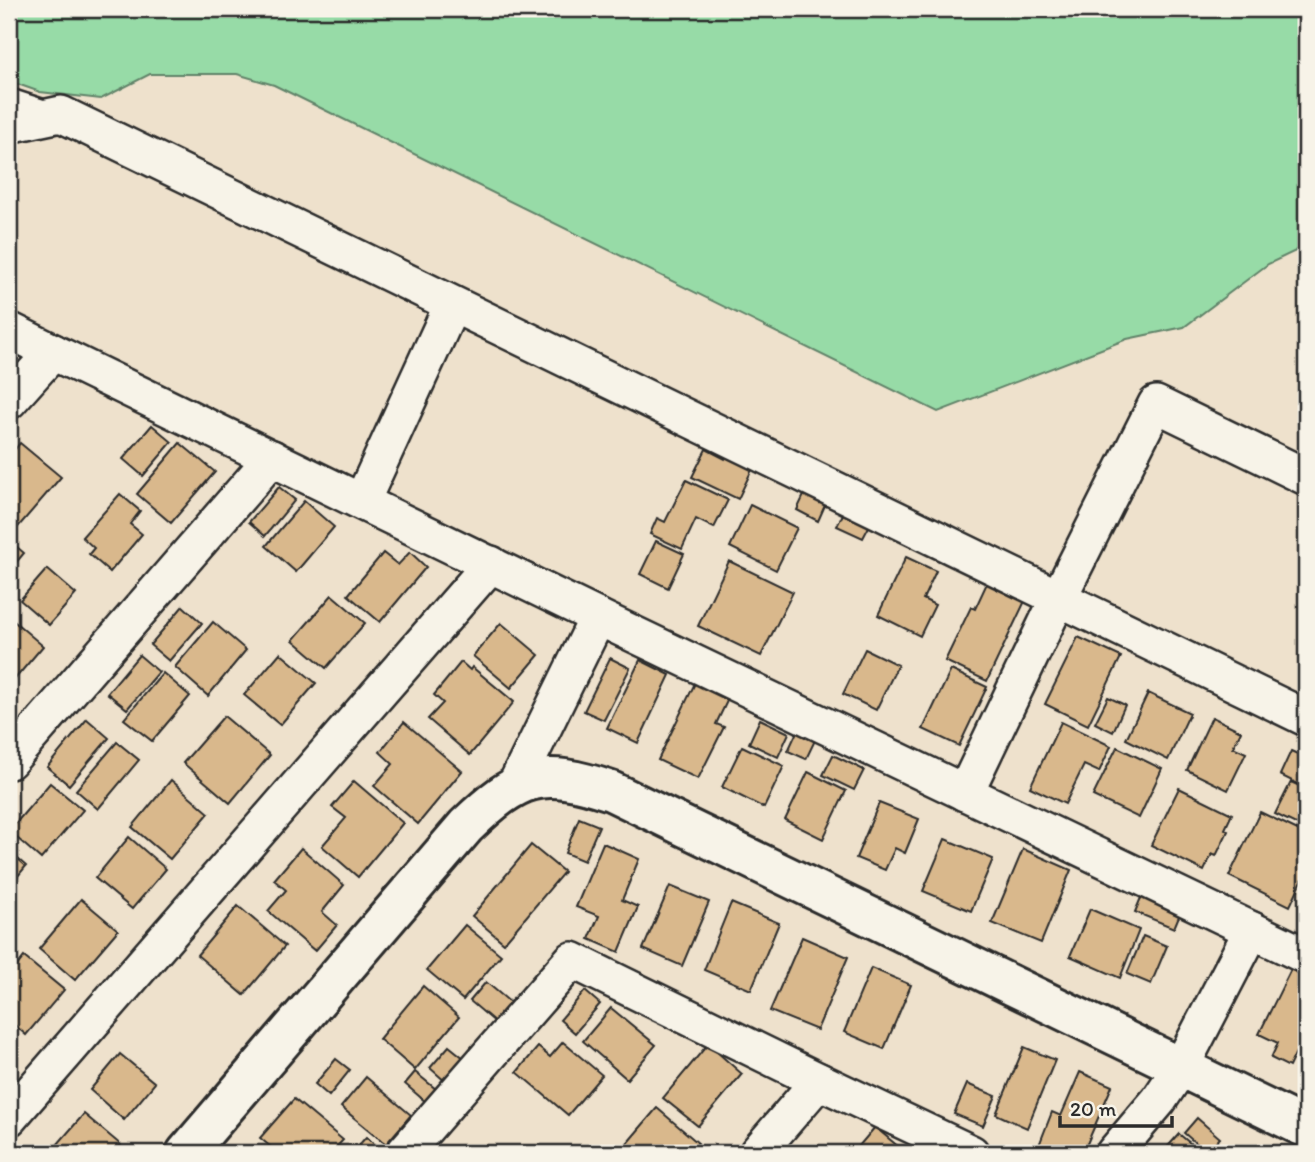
<svg xmlns="http://www.w3.org/2000/svg" width="1315" height="1162" viewBox="0 0 1315 1162" font-family="Itim,sans-serif">
<rect width="100%" height="100%" fill="#eee1cc"/>
<filter id="ink" filterUnits="userSpaceOnUse"><feTurbulence type="fractalNoise" baseFrequency=".0143" numOctaves="2"/><feDisplacementMap in="SourceGraphic" scale="14" xChannelSelector="R" yChannelSelector="G"/><feConvolveMatrix kernelMatrix="1 2 1 2 8 2 1 2 1" color-interpolation-filters="sRGB"/></filter>
<g filter="url(#ink)">
<polygon fill="#97dba7" stroke="#618369" stroke-width="2" points="9,9 1306,9 1306,246 1268,264 1184,327 1127,339 938,412 274,85 237,74 150,74 101,99 40,92 9,81"/>
<g fill="#d9b88c" stroke="#2b2b2b" stroke-width="2">
<polygon points="152,425 172,442 143,476 123,459"/>
<polygon points="733,442 759,455 738,499 692,477 706,449 725,459"/>
<polygon points="20,443 61,477 18,527 9,519 9,457"/>
<polygon points="180,443 215,472 171,523 137,494"/>
<polygon points="686,480 728,500 714,528 696,519 682,549 650,534 657,518 665,522"/>
<polygon points="279,487 295,500 265,536 249,522"/>
<polygon points="805,493 826,503 818,521 797,510"/>
<polygon points="120,494 140,511 130,524 142,534 110,572 89,554 94,548 82,537"/>
<polygon points="304,501 334,527 296,572 266,546"/>
<polygon points="750,505 797,528 776,570 730,547"/>
<polygon points="847,506 873,519 863,538 837,526"/>
<polygon points="9,540 24,553 9,571"/>
<polygon points="656,541 684,554 668,588 640,574"/>
<polygon points="410,552 426,567 380,622 348,595 383,553 398,565"/>
<polygon points="906,557 936,571 923,599 935,605 920,636 878,615"/>
<polygon points="729,561 793,592 761,656 698,626"/>
<polygon points="47,569 76,594 49,625 20,600"/>
<polygon points="987,583 1025,601 987,681 945,661 971,607 975,609"/>
<polygon points="332,595 365,623 326,668 293,640"/>
<polygon points="183,606 202,623 169,661 150,645"/>
<polygon points="9,617 43,646 9,686"/>
<polygon points="213,622 246,650 208,696 175,667"/>
<polygon points="501,623 539,655 511,688 473,656"/>
<polygon points="1078,637 1121,657 1088,725 1045,704"/>
<polygon points="865,649 898,665 876,710 843,694"/>
<polygon points="280,653 316,683 280,725 244,695"/>
<polygon points="139,655 159,672 127,709 107,693"/>
<polygon points="610,658 630,668 604,720 584,711"/>
<polygon points="640,660 670,675 638,743 607,728"/>
<polygon points="461,662 470,670 472,667 514,702 470,755 428,719 443,703 434,695"/>
<polygon points="951,670 987,687 959,746 923,729"/>
<polygon points="163,673 190,696 152,741 124,719"/>
<polygon points="695,683 728,699 716,724 724,727 698,779 658,760"/>
<polygon points="1148,693 1190,713 1168,760 1126,739"/>
<polygon points="1108,697 1125,705 1113,732 1095,723"/>
<polygon points="224,716 270,755 230,803 183,763"/>
<polygon points="1212,717 1241,731 1233,747 1246,753 1228,790 1187,770"/>
<polygon points="87,719 109,738 69,785 47,767"/>
<polygon points="760,719 789,733 778,757 749,743"/>
<polygon points="404,722 462,771 418,824 374,786 393,764 380,752"/>
<polygon points="1061,722 1111,746 1099,772 1084,765 1065,804 1030,787"/>
<polygon points="800,725 818,734 806,759 788,751"/>
<polygon points="117,742 139,760 98,809 76,790"/>
<polygon points="742,746 784,766 764,808 722,787"/>
<polygon points="1117,747 1162,769 1139,818 1093,796"/>
<polygon points="1291,751 1306,758 1306,788 1280,775"/>
<polygon points="833,755 864,770 854,790 823,775"/>
<polygon points="808,772 846,791 823,839 785,820"/>
<polygon points="171,780 209,813 170,859 132,827"/>
<polygon points="354,781 403,823 358,877 322,846 346,818 332,807"/>
<polygon points="1291,782 1306,789 1306,829 1275,814"/>
<polygon points="50,783 83,810 41,859 9,831"/>
<polygon points="1179,788 1232,814 1225,829 1228,831 1216,856 1212,854 1204,871 1151,845"/>
<polygon points="879,803 919,819 905,853 895,848 885,870 856,858"/>
<polygon points="1260,812 1306,834 1306,872 1290,906 1229,876"/>
<polygon points="579,818 599,826 584,861 565,853"/>
<polygon points="129,837 166,869 132,909 95,878"/>
<polygon points="945,839 993,859 971,911 923,891"/>
<polygon points="603,843 639,859 622,900 638,907 619,952 589,939 599,916 576,907"/>
<polygon points="531,845 564,872 504,943 472,916"/>
<polygon points="301,848 344,885 322,912 337,925 315,951 268,911 286,890 274,880"/>
<polygon points="1023,849 1071,870 1041,943 992,923"/>
<polygon points="9,851 26,866 9,887"/>
<polygon points="670,886 709,902 682,966 643,949"/>
<polygon points="1145,888 1184,904 1174,928 1135,912"/>
<polygon points="81,899 118,930 75,980 39,949"/>
<polygon points="731,903 779,923 751,990 704,970"/>
<polygon points="238,906 285,946 244,995 197,955"/>
<polygon points="1090,909 1139,930 1120,978 1070,956"/>
<polygon points="465,925 501,955 463,1000 427,970"/>
<polygon points="1143,936 1167,946 1151,984 1127,974"/>
<polygon points="802,937 848,957 817,1030 770,1011"/>
<polygon points="24,957 64,990 26,1035 9,1020 9,976"/>
<polygon points="1292,967 1306,974 1306,1042 1300,1054 1296,1052 1289,1067 1271,1058 1278,1043 1259,1034"/>
<polygon points="871,968 911,985 884,1049 844,1032"/>
<polygon points="486,982 511,1003 495,1022 470,1001"/>
<polygon points="423,986 459,1017 415,1070 379,1039"/>
<polygon points="585,991 600,1004 575,1033 560,1020"/>
<polygon points="611,1008 656,1045 627,1079 583,1041"/>
<polygon points="563,1042 602,1075 568,1115 517,1072 538,1047 550,1057"/>
<polygon points="708,1044 742,1074 698,1126 663,1098"/>
<polygon points="449,1046 465,1059 446,1082 430,1068"/>
<polygon points="1024,1047 1055,1060 1027,1128 996,1114"/>
<polygon points="120,1054 155,1083 124,1120 90,1090"/>
<polygon points="336,1059 350,1070 329,1096 315,1084"/>
<polygon points="415,1072 437,1090 427,1103 405,1084"/>
<polygon points="1080,1072 1112,1086 1083,1153 1050,1153 1038,1148 1052,1112 1061,1116"/>
<polygon points="366,1077 411,1115 386,1144 341,1107"/>
<polygon points="967,1084 996,1096 983,1126 954,1114"/>
<polygon points="294,1099 343,1140 331,1153 278,1153 260,1138"/>
<polygon points="657,1108 698,1143 689,1153 629,1153 623,1148"/>
<polygon points="84,1114 121,1145 114,1153 50,1153"/>
<polygon points="1197,1118 1220,1138 1207,1153 1184,1133"/>
<polygon points="875,1127 906,1153 853,1153"/>
<polygon points="1179,1134 1202,1153 1162,1153"/>
<polygon points="366,1137 385,1153 352,1153"/>
</g>
<g fill="none" stroke-linecap="round" stroke-linejoin="round">
<defs>
<polyline id="lane" points="9,98 49,111"/>
<g id="street">
<polyline points="9,125 61,114 1306,718"/>
<polyline points="9,330 53,352"/>
<polyline points="9,401 53,352 598,617 1252,930"/>
<polyline points="362,501 452,305"/>
<polyline points="9,761 272,458"/>
<polyline points="515,786 598,617"/>
<polyline points="965,793 1058,599 1156,404 1306,477"/>
<polyline points="9,1118 491,564"/>
<polyline points="404,1153 572,960 819,1081 971,1153"/>
<polyline points="757,1153 819,1081"/>
<polyline points="1114,1153 1159,1100 1181,1067 1252,930 1306,956"/>
</g>
<path id="secondary" d="M186,1153L466,826C519,775 540,767 611,791L1306,1128"/>
</defs>
<use href="#lane" stroke="#2b2b2b" stroke-width="23"/>
<use href="#street" stroke="#2b2b2b" stroke-width="40"/>
<use href="#secondary" stroke="#2b2b2b" stroke-width="44"/>
<use href="#lane" stroke="#f7f3e8" stroke-width="18"/>
<use href="#street" stroke="#f7f3e8" stroke-width="35"/>
<use href="#secondary" stroke="#f7f3e8" stroke-width="38"/>
</g>
</g>
<rect width="1315" height="1162" fill="none" stroke="#f7f3e8" stroke-width="35"/>
<rect x="18" y="18" width="1280" height="1127" fill="none" stroke="#2b2b2b" stroke-width="2.5" filter="url(#ink)"/>
<path d="M1060 1116v10h112v-10" fill="none" stroke="#2b2b2b" stroke-width="3.5"/>
<text x="1070" y="1116" font-size="21" fill="#2b2b2b" stroke="#f7f3e8" stroke-width="5" paint-order="stroke">20 m</text>
</svg>
